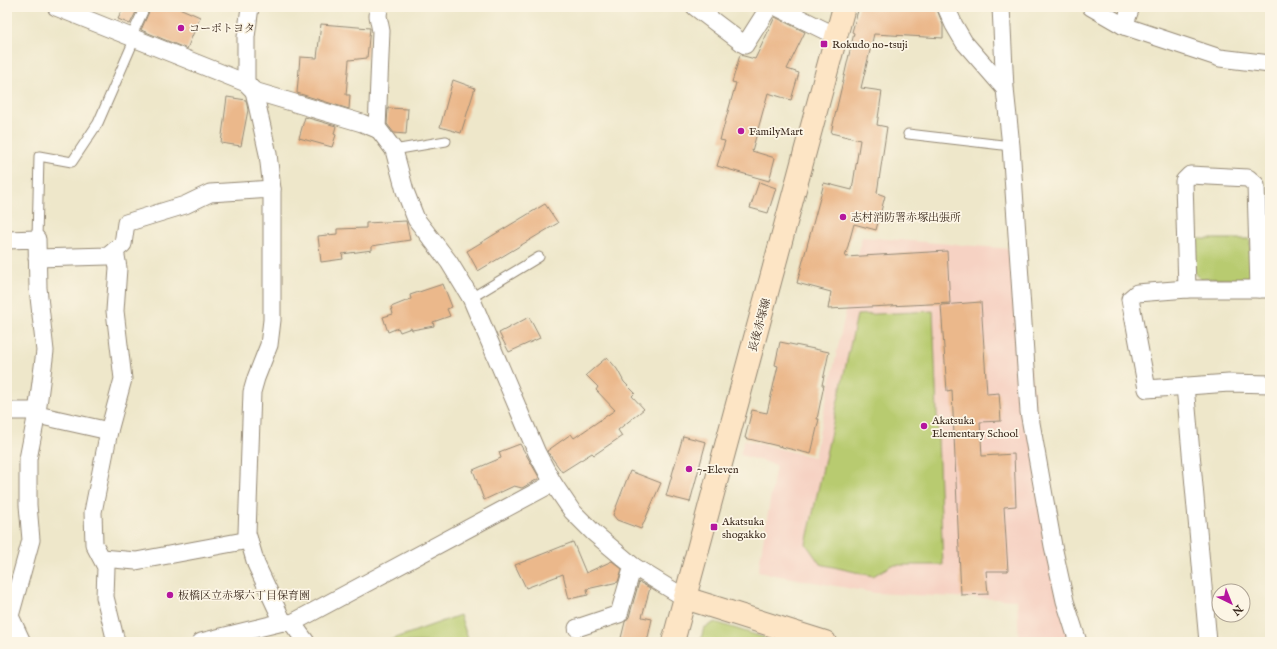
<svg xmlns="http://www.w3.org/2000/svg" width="1277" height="649" viewBox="0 0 1277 649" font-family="'IM FELL English','Noto Serif JP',serif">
<rect width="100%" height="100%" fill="#fcf5e5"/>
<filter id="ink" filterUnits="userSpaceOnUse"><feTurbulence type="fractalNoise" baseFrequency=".025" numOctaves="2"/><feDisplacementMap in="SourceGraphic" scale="8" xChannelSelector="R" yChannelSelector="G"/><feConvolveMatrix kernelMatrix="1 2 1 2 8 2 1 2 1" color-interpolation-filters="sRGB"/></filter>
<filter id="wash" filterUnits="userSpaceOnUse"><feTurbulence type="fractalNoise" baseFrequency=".012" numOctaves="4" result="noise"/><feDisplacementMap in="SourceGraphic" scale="16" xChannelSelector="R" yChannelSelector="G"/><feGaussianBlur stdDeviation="0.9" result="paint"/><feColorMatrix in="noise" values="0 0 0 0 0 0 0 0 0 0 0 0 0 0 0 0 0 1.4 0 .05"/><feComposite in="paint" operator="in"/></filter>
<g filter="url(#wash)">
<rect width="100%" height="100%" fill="#eee7ca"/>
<polygon fill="#f6d2c3" points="862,237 1013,249 1069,631 1065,640 1019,642 1017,600 875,593 758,572 776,465 740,455 744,440 814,457"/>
<g fill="#b8cb6f" stroke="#7a7a46">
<polygon points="1194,239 1250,239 1251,273 1247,279 1201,279 1193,271"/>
<polygon points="933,311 943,565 892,565 873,576 820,564 806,544 857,315"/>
<polygon points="460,615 469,642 385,642"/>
<polygon points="715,622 778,642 700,642 704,628"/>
</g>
<g id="blocks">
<g fill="#ebb88b">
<polygon points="124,7 131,7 137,10 130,24 118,19"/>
<polygon points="151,7 177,7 200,17 187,49 141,30"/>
<polygon points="859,7 936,7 943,25 943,38 874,34 861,88 882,91 877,125 887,127 877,193 885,196 876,230 854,224 845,257 947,251 950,303 828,309 831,292 797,283 824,183 852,190 860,140 831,133 854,33 852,32"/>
<polygon points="775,17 805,32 787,69 799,73 791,100 768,93 752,151 775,158 769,181 717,166 725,141 720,140 736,83 732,82 740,55 755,59"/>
<polygon points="321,24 370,28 367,58 349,60 346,95 350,95 349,109 297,93 300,57 317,58"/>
<polygon points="453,80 475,88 461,133 440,127"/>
<polygon points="227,97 246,100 248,110 241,146 221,143"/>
<polygon points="388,108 408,109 406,134 394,133 387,124"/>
<polygon points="305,117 336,126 334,134 336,135 332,147 299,138"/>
<polygon points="759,182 776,188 768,213 750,208"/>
<polygon points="545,204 558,223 478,271 467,251"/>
<polygon points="406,221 410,240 372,246 372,250 342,254 343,259 321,262 318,236 337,234 337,229 366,228 366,223"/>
<polygon points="443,284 452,307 447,309 450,316 433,322 434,326 412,330 411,328 400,332 398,328 388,332 383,317 393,314 391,307 411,299 410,295"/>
<polygon points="981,302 987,394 999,393 1001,421 980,422 982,456 1014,454 1016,506 1004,507 1008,571 986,571 988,594 961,595 952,390 947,391 941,305"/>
<polygon points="529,317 540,338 509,352 499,333"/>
<polygon points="780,342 829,352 822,385 824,385 817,419 819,419 811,454 745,438 752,410 767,413 778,366 775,365"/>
<polygon points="607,357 617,369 624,382 635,393 632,396 644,409 618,430 622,436 594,455 592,453 562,472 547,451 571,434 574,438 615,410 596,390 598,387 586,375"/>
<polygon points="683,436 706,442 690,502 666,496"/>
<polygon points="520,444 539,477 538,479 522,488 514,486 484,500 473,470 501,458 499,452"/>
<polygon points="630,471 661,483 641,529 617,520 613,515"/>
<polygon points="573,542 586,573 612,561 622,569 618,582 587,589 588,595 569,599 563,574 526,588 515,565"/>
<polygon points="639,582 650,588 642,617 652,619 647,642 620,642 625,622 629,617"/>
</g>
</g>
</g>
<g filter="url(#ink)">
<use href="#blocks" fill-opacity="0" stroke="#948874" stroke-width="1"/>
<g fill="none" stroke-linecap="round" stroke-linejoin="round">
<defs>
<g id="lane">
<polyline points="131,37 145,7"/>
<polyline points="908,134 1011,146"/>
<polyline points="394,150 446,141"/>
<polyline points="37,239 39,156 72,162 98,123 135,38"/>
<polyline points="471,298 539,257"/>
</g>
<g id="street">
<polyline points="56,7 246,83 254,91 362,123 379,130 394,150 405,191 416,219 449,262 471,298 537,453 553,483 572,511 594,533 633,566 685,598"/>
<polyline points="695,7 745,45 769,7"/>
<polyline points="777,7 836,36"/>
<polyline points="946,7 954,25 964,42 1005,89"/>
<polyline points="1001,7 1005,89 1011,146 1029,412 1053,546 1065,601 1078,642"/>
<polyline points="1091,7 1124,26 1220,58 1270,64"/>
<polyline points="1124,26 1131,7"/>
<polyline points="246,83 246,37 250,7"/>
<polyline points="254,91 268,154 272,189 272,320 269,345 256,378 252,392 247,533 256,564 283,622"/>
<polyline points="377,129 381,31 378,16 379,7"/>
<polyline points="7,240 37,239 38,288 45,351 37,413 28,459 28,505 31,540 10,616 22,642"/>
<polyline points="115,250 118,268 115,311 123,379 109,431 93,512 94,544 106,567 105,597 116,642"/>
<polyline points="37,258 108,256 123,244 126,223 185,205 210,193 272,189"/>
<polyline points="1187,289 1184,181 1190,175 1248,178 1256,185 1259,289"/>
<polyline points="1270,289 1187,289 1137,293 1130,299 1147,389 1229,383 1270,384"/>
<polyline points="1185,386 1208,642"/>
<polyline points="7,411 32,411 42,416 109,431"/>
<polyline points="102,558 136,561 249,540"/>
<polyline points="292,623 306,642"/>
<polyline points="577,628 619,614 633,566"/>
<polyline points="201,642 283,622 292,623 553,483"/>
</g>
<g id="secondary">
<polyline points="685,598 825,642"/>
<polyline points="673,642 844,7"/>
</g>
</defs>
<use href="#lane" stroke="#948874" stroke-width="11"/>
<use href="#street" stroke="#948874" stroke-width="19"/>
<use href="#secondary" stroke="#948874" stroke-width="24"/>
<use href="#lane" stroke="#fff" stroke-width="9"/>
<use href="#street" stroke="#fff" stroke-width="17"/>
<use href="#secondary" stroke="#fde5c5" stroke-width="22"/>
</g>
</g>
<g fill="#b5179e" stroke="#fcf5e5" stroke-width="1.5">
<circle cx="181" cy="28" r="4"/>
<rect x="820" y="40" width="8" height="8" rx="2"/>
<circle cx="741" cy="131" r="4"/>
<circle cx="843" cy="217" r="4"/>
<circle cx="924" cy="426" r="4"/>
<circle cx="689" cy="469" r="4"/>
<rect x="710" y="523" width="8" height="8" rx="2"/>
<circle cx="170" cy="595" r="4"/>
</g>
<g text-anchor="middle" stroke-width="3.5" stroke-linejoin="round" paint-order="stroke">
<g font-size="11" fill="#3b2a1e" stroke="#fcf5e5" text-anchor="start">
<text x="189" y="32">コーポトヨタ</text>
<text x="832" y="48">Rokudo no-tsuji</text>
<text x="749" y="135">FamilyMart</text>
<text x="851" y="221">志村消防署赤塚出張所</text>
<text x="932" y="424">Akatsuka<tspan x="932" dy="13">Elementary School</tspan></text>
<text x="697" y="473">7-Eleven</text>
<text x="722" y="525">Akatsuka<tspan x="722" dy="13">shogakko</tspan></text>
<text x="178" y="599">板橋区立赤塚六丁目保育園</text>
</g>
<g font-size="11" fill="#3b2a1e" stroke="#fcf5e5">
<text transform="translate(759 325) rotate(-75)" y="4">長後赤塚線</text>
</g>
</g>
<rect width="1277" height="649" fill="none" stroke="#fcf5e5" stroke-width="24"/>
<g transform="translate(1231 603) rotate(137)"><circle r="19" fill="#fcf5e5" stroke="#afa495"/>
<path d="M0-3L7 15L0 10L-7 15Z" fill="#b5179e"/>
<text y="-6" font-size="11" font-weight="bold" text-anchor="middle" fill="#3b2a1e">N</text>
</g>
</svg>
